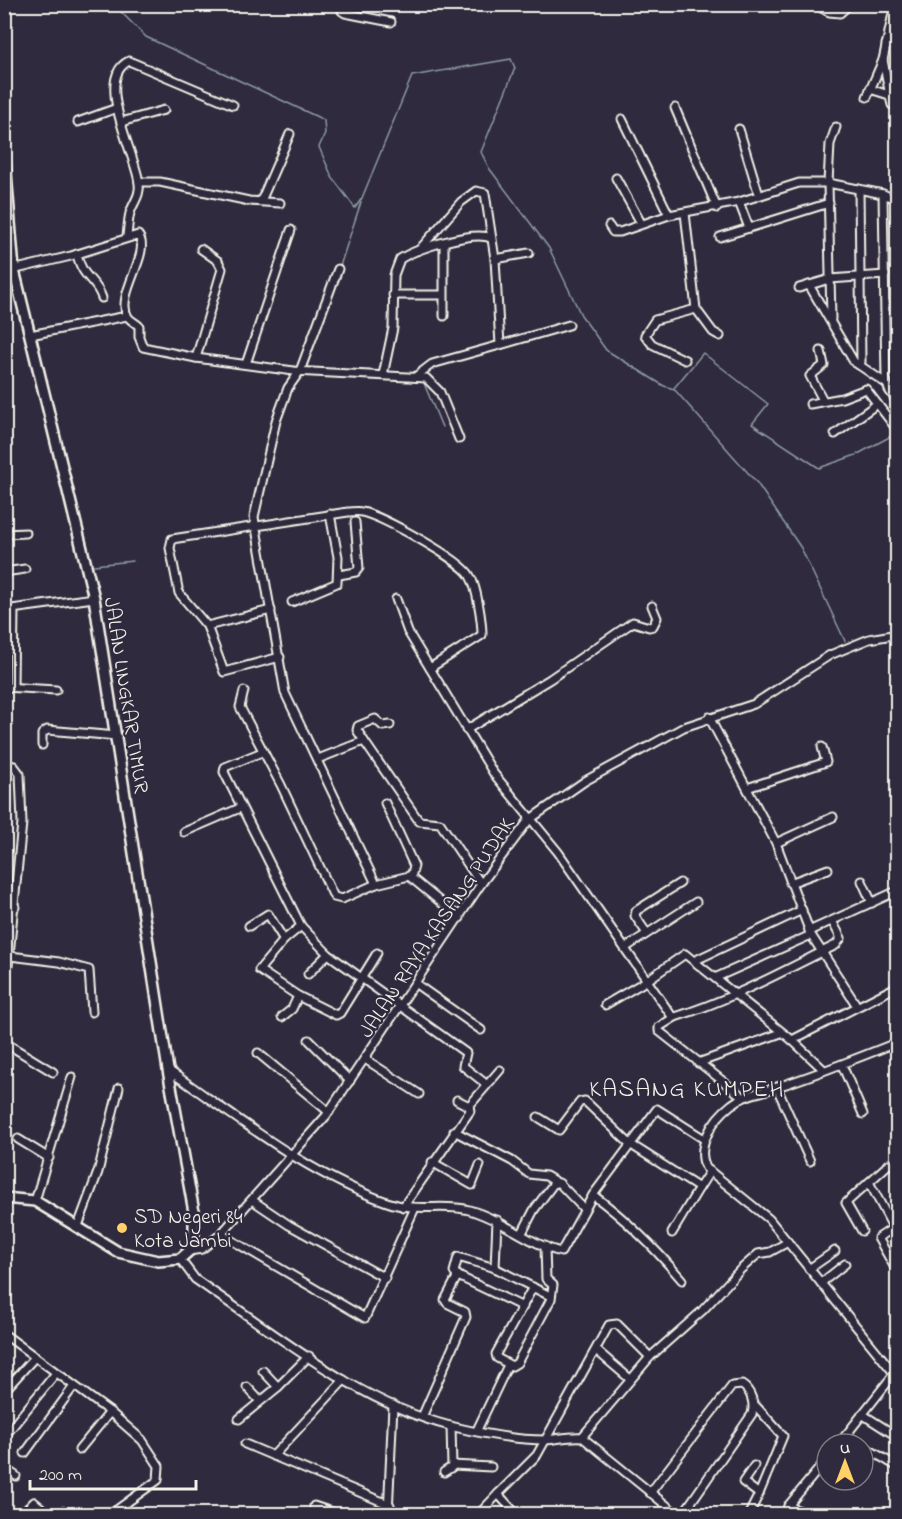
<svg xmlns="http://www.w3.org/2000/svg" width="902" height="1519" viewBox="0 0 902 1519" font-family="'Indie Flower',sans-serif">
<rect width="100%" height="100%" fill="#2f2a3d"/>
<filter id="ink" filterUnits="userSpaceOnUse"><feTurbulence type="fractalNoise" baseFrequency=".0167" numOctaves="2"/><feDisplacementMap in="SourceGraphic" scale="12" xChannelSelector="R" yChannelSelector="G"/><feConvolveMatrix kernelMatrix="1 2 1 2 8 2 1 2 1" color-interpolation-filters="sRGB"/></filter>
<g filter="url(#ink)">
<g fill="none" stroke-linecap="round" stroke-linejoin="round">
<g stroke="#8f9ca3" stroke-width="1.5">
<polyline points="113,4 146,37 324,120 325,134 319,147 332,177 355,208 362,198 412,76 511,59 515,68 481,152 489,168 549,248 581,315 606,350 664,386 674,389 757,483 801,548 845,641"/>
<polyline points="340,266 361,202"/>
<polyline points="307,366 319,330"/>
<polyline points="423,381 442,427"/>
<polyline points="674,388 703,353 768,404 752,424 819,468 856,455 895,434"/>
<polyline points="94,565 133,561"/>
</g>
<defs>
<g id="minor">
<polyline points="344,4 342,11 345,13 391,22"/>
<polyline points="814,4 829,12 840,13 850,4"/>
<polyline points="886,44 898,47"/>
<polyline points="883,60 891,101 892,105 898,106"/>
<polyline points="870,89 889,95"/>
<polyline points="867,97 883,60 895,4"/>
<polyline points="675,108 717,208"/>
<polyline points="622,119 669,215"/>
<polyline points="78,122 117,108"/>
<polyline points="121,122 164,110"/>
<polyline points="739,129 759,195"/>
<polyline points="616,178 641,223"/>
<polyline points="139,182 160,182 249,201 280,203"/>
<polyline points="883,194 886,379 889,390 898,403"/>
<polyline points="261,201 290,134"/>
<polyline points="739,202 749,228 829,203"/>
<polyline points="685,213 696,309 655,320 645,335 652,344 685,360"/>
<polyline points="609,226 613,232 620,232 669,215 739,202 799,183 828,183 830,144 836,127"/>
<path d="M127,236C128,229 128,221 130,213C133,203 141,195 139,183C136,155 93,78 129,61L233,105"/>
<polyline points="720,237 749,228"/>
<path d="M77,254C82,279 96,279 102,298"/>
<polyline points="495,259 529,253"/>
<polyline points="338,269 300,371 288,388 276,421 254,517 285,693 376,884"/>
<path d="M4,272L71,256L138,235C153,252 114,296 128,317C131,321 136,323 139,326V337L143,347L196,358L294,371L426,378L440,392L459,439"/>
<polyline points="809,285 854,362 859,365 861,362 859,189"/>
<polyline points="799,288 830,279 885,275"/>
<polyline points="393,295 443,295"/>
<polyline points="696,309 713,332 720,336"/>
<polyline points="444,316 444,243"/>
<polyline points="831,319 828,183 883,194 898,200"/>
<polyline points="30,335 127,316"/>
<polyline points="500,345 569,325"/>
<polyline points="821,351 824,365 810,376 823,400"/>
<polyline points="196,358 222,269 218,261 201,249"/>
<polyline points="246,364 291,230"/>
<polyline points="859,365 887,384"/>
<path d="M383,375L393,328L394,275L400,259C416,249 473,230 491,238"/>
<polyline points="415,377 432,364 500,345 495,259 485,193 476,191 461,202 419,250"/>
<polyline points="810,404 842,398 866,389 895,427"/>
<polyline points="835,434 877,404"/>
<polyline points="4,534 26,533"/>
<polyline points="4,572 25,569"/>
<polyline points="339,575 356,572 359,568 355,522"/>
<path d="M396,599L408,632L494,774L558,852L671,1015L675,1017C731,1000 783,971 836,945L841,938L832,921"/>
<polyline points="292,602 337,583 338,557 330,514"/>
<polyline points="4,610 94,598"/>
<path d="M271,610L207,626L179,593L170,548L172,539L348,512C352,512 358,511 362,512C380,515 462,560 470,576C477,587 482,622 482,635L430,668"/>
<polyline points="207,626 224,672 280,657"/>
<polyline points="4,687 56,690"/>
<polyline points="13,687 14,610"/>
<polyline points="244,691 240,707 281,785 334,897 342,899 376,884 409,876 460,918"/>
<polyline points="709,717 776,843 811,935 857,1006"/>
<polyline points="466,730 550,679 633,622 649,627 653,626 657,618 652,606"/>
<polyline points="364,741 357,730 358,726 375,719 383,726 390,725"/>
<polyline points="42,745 42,734 47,730 117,736"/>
<polyline points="262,752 225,767 224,772 301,926 328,954 466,1053 463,1066 486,1084"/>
<polyline points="318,759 364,741 419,821 440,823 481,884"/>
<polyline points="4,764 14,766 20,774 22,823 4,1006"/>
<polyline points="747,788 826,762 822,747"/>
<polyline points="385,803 414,866 411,877"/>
<polyline points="184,832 240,808"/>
<polyline points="776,843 833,817"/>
<polyline points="862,881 872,903"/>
<polyline points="790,883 828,869"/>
<polyline points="4,905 15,907"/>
<polyline points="249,926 268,914 284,940"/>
<polyline points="301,926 284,940 259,970 298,996 336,1015 340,1013 377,953"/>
<polyline points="809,931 897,891"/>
<polyline points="646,932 635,916 636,911 680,883"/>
<polyline points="625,948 696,902"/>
<polyline points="10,956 59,962 89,970 92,1012"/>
<polyline points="696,960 802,910"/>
<polyline points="308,974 328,954"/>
<polyline points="717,977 811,935"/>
<polyline points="416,984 481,1030"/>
<polyline points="605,1005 646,981 685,954 792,1040 824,1070"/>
<polyline points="282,1017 292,1009 298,996"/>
<polyline points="675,1017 659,1027 659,1031 743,1097"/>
<polyline points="309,1040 350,1081"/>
<polyline points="792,1040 898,986"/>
<polyline points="4,1042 53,1072"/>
<polyline points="258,1053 329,1112"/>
<polyline points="365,1059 419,1094"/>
<polyline points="698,1063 781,1033"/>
<polyline points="842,1065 863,1114"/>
<path d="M168,1070C238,1118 307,1174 387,1202C418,1213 442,1203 469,1210C502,1219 531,1245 561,1252L593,1195"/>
<polyline points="777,1088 810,1161"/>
<polyline points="469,1106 500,1070"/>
<polyline points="538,1117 559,1130 580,1102 585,1101 630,1144 699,1188 710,1171"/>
<polyline points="454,1131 512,1161 529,1174 546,1176 556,1182"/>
<polyline points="18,1139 49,1158"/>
<polyline points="432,1162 472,1185 480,1165"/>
<polyline points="869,1182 893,1227"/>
<polyline points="252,1200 289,1225 385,1278"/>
<polyline points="35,1201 72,1077"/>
<polyline points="403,1207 470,1111 469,1106 457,1100"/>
<polyline points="898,1225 878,1238 898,1273"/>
<polyline points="78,1226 98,1172 119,1088"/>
<polyline points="862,1231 846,1203 889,1164 893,1164 898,1171"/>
<polyline points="522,1233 534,1210 554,1183 559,1183 584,1209"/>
<polyline points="672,1233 699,1188"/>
<polyline points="221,1234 365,1318 414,1210"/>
<polyline points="189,1251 202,1249 221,1234 326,1116 481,884 529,820 585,781 684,727 754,704 830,655 869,639 898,634"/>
<path d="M180,1259L195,1279L212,1291C287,1342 361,1403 450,1426C479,1433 516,1440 546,1440C558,1439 570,1436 582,1437L677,1514"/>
<polyline points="495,1268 497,1220"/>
<polyline points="809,1269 835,1251"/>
<path d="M682,1280C655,1248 627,1220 593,1195L657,1109L704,1139"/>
<polyline points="821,1283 845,1264"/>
<polyline points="533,1287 496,1354 497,1358 512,1366 517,1363 551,1299 553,1285 546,1279 545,1246"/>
<polyline points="523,1307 456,1275 454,1272 458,1257 495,1268 550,1296"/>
<polyline points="4,1334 110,1412 142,1440 159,1466 158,1480 111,1514"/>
<polyline points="596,1350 630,1379"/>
<polyline points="263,1371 278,1387"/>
<path d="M894,1373L769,1219L706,1168C695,1147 713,1119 731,1105C744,1094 762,1093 777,1087C818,1074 858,1058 898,1042"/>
<polyline points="247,1387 260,1401"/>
<polyline points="4,1391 35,1357"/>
<polyline points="754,1404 783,1436 759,1494"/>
<polyline points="862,1414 898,1437"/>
<polyline points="422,1417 466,1317 465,1312 447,1303 445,1300 458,1275"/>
<polyline points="239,1419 278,1387 309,1356"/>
<polyline points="477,1430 508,1365"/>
<polyline points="846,1435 860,1444"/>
<polyline points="4,1437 56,1373"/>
<polyline points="582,1437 650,1357 702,1311 740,1270 758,1254 770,1252 788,1242"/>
<polyline points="245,1444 390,1505"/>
<polyline points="839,1444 898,1369"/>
<polyline points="863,1446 898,1467"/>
<polyline points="79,1450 110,1412"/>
<polyline points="25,1453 74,1386"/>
<polyline points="273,1456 344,1380"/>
<polyline points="452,1465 491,1467"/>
<polyline points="4,1468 16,1476"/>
<polyline points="444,1472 452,1467 451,1426"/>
<path d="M650,1493L732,1386L742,1385C751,1391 755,1403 752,1414L683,1514"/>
<polyline points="314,1506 338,1514"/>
<polyline points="788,1506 808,1514"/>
<polyline points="22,1514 34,1502 49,1514"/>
<polyline points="59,1514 63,1511"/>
<polyline points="388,1514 393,1405"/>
<polyline points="479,1514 498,1494"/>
<polyline points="516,1514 498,1494 537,1455 609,1325 617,1324 650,1357"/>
<polyline points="591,1514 596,1511"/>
<polyline points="749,1514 759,1494 743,1482 754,1466"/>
<polyline points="786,1514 788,1506 827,1459"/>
</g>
<polyline id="highway" points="4,149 14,270 94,598 168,1070 194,1212 194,1241 189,1251 180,1259 158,1261 118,1252 35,1201 4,1198"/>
</defs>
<use href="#minor" stroke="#f4f1e8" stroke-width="11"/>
<use href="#highway" stroke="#f4f1e8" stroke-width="14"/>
<use href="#minor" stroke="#2f2a3d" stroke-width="7"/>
<use href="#highway" stroke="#2f2a3d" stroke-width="9"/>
</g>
</g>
<circle fill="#ffd166" stroke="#2f2a3d" stroke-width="2" cx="122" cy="1228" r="6"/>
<g text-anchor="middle" stroke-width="4.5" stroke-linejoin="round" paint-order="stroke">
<g font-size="21" fill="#f4f1e8" stroke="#2f2a3d">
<text transform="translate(127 695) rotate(81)" y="7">JALAN LINGKAR TIMUR</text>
<text transform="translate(436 927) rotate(-56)" y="7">JALAN RAYA KASANG PUDAK</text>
</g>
<g font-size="21" fill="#f4f1e8" stroke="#2f2a3d" text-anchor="start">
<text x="134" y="1223">SD Negeri 84<tspan x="134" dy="24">Kota Jambi</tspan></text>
</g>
<g font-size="24" letter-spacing="1.5" fill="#f4f1e8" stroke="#2f2a3d">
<text x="687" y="1096">KASANG KUMPEH</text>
</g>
</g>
<rect width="902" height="1519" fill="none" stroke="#2f2a3d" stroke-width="24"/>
<rect x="12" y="12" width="878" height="1495" fill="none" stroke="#f4f1e8" stroke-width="2" filter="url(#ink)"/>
<g transform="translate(845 1462)"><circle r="28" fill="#2f2a3d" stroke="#7e7a81" stroke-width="1.5"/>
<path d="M0-4.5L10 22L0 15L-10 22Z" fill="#ffd166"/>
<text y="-9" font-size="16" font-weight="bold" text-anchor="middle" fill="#f4f1e8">U</text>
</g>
<path d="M30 1480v9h166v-9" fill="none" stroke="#f4f1e8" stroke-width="3"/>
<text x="39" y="1480" font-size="18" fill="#f4f1e8" stroke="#2f2a3d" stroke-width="4.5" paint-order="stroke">200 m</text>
</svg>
